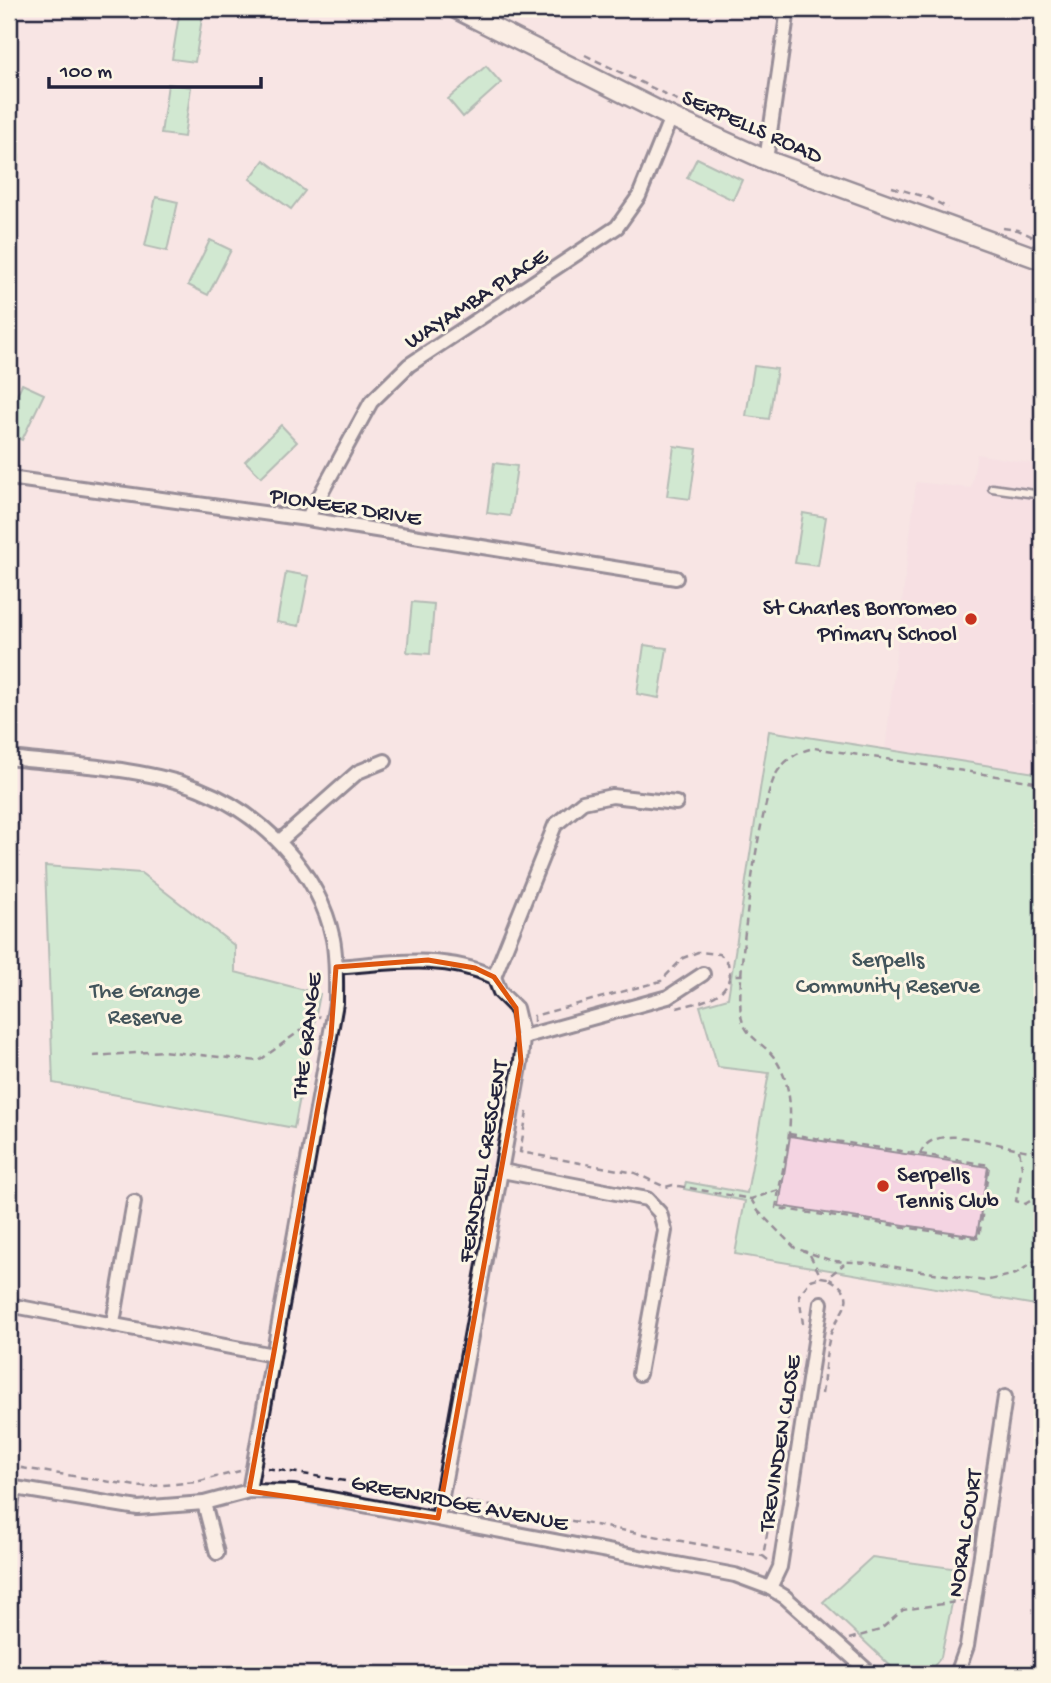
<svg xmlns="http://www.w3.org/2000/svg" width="1051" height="1683" viewBox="0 0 1051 1683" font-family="'Gochi Hand',sans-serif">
<rect width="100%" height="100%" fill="#f8e5e4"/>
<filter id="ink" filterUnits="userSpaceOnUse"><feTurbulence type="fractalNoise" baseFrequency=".0143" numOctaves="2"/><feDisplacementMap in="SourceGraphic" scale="14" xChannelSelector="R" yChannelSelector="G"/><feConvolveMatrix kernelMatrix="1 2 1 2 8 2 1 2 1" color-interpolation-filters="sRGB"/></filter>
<g filter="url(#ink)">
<polygon fill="#f5dae3" points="977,454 1042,465 1042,774 885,750 916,482 971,488"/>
<g fill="#a3ecbb" stroke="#62877b" stroke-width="2">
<polygon points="180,9 203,12 195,62 172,59"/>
<polygon points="486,66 501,83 463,117 448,99"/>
<polygon points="168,84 191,87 184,137 161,134"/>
<polygon points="697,158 742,180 733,200 687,178"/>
<polygon points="264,160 305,191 291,209 250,179"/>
<polygon points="156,197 178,202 167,251 145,246"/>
<polygon points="210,240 231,250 208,295 188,285"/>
<polygon points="754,366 777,369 769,419 746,416"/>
<polygon points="22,384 44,394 22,440 9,434 9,412"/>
<polygon points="281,425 297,442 261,477 245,461"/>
<polygon points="674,446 697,449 690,499 667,496"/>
<polygon points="494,463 517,466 510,516 487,513"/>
<polygon points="803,513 826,517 818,566 795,563"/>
<polygon points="286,572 309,576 299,626 277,622"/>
<polygon points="412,602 434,604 430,654 407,652"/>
<polygon points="644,645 667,648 659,698 637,694"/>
<polygon points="769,731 1042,774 1042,1306 735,1254 745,1201 684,1189 686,1182 747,1193 769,1073 718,1067 700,1006 728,998"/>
<polygon points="45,866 141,873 235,946 235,972 320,994 294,1128 53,1083"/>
<polygon points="872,1557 959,1569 941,1657 928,1674 899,1674 823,1602"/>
</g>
<polygon fill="#efbfe1" stroke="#22223b" stroke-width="2" points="790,1136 988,1167 977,1236 779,1206"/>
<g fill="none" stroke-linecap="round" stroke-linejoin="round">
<defs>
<polyline id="lane" points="992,488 1042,495"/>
<g id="street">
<polyline points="766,160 788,9"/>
<polyline points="9,177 11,157"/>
<polyline points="9,478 307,519 676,578"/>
<polyline points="307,519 371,402 409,365 617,227 639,196 671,117"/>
<path d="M9,758C68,765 143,767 199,789C262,814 319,871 333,939C337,960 336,982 336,1003L249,1491"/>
<polyline points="280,841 358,772 385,761"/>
<path d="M336,967C390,963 443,953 494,977L500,992L516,1008L523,1037L521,1061L438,1518"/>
<polyline points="494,977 555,825 583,802 612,796 676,803"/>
<polyline points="523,1037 668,997 703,974"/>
<polyline points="502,1171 647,1199 660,1213 665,1231 639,1374"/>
<polyline points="9,1305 273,1355"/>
<polyline points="113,1323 134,1202"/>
<polyline points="9,1487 138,1508 204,1503 249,1491 294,1492 735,1575 770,1588 785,1597 871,1674"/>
<polyline points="204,1503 217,1553"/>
<polyline points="9,1520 14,1488"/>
<polyline points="770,1588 780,1567 821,1303"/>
<polyline points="957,1674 967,1646 1005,1397"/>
</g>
<polyline id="secondary" points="456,9 671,117 766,160 1042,260"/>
</defs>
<use href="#lane" stroke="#22223b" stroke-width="11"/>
<use href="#street" stroke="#22223b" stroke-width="18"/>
<use href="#secondary" stroke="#22223b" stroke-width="23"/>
<g stroke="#22223b" stroke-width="2.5" stroke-dasharray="7 5" stroke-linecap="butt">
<polyline points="495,9 507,16"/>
<polyline points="585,55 714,118"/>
<polyline points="892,187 929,198 948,208"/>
<polyline points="1003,228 1018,230 1042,241"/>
<path d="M677,1008C698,1002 725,1000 730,975H743"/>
<polyline points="534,1022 534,1016 661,981 683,958 698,952 720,954 728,963 730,975"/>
<polyline points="93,1056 162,1051 259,1061 320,1016"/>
<path d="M527,1112L520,1152L635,1173L665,1187L673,1185L751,1199L779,1190C787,1147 802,1095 773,1056C762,1042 744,1036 741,1015C736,976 758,807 776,774C784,760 799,751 814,748L1042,783"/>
<path d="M789,1134L920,1154C935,1116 1011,1153 1042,1152"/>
<polyline points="1019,1150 1022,1167 1016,1201 1025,1204 1041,1195"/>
<polyline points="779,1190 776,1208 979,1238 989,1165 920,1154"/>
<polyline points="751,1199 758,1211 795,1248 833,1261 870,1263 985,1281 1016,1274 1042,1256"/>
<polyline points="810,1255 821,1277 827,1278 844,1264"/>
<polyline points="803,1324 799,1295 811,1280 821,1277"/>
<path d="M822,1394C825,1375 825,1352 831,1333C838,1311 864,1296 827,1278"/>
<polyline points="9,1466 143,1487 196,1482 240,1471"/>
<polyline points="267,1468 429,1495"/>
<polyline points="453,1499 763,1556"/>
<polyline points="768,1560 763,1556 792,1396"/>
<polyline points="849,1639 880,1630 903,1610 963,1601"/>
</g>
<use href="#lane" stroke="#fcf5e5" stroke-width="6"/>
<use href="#street" stroke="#fcf5e5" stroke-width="12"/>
<use href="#secondary" stroke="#fcf5e5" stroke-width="18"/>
</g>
</g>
<path d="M0 0H1051V1683H0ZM428,960L475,968L494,977L516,1008L521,1061L438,1518L249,1491L331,1035L336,967Z" fill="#f8e5e4" fill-opacity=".55" fill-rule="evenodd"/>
<path fill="none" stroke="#de560e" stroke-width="5" stroke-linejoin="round" d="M428,960L475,968L494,977L516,1008L521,1061L438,1518L249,1491L331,1035L336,967Z"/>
<g fill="#c8321e" stroke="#fcf5e5" stroke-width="2.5">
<circle cx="971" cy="619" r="7"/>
<circle cx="883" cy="1186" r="7"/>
</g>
<g text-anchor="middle" stroke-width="6" stroke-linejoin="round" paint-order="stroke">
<g font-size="23" fill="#22223b" stroke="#fcf5e5">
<text transform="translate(753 125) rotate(24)" y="8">SERPELLS ROAD</text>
<text transform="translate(475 297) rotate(-33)" y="8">WAYAMBA PLACE</text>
<text transform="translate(346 505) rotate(9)" y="8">PIONEER DRIVE</text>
<text transform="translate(305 1035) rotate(-83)" y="8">THE GRANGE</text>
<text transform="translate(481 1161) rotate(-80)" y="8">FERNDELL CRESCENT</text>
<text transform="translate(778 1443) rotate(-81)" y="8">TREVINDEN CLOSE</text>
<text transform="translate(460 1501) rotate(11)" y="8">GREENRIDGE AVENUE</text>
<text transform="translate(963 1533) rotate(-81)" y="8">NORAL COURT</text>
</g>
<g font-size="23" fill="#22223b" stroke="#fcf5e5" text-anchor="end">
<text x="957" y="614">St Charles Borromeo<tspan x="957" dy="26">Primary School</tspan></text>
<text x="897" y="1181" text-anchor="start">Serpells<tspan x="897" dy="26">Tennis Club</tspan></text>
</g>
<g font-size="23" fill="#42545b" stroke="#fcf5e5">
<text x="888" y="966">Serpells<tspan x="888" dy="26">Community Reserve</tspan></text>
<text x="145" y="997">The Grange<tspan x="145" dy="26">Reserve</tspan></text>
</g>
</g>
<rect width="1051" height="1683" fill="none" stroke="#fcf5e5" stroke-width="35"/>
<rect x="18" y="18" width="1016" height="1648" fill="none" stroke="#22223b" stroke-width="2.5" filter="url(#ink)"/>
<path d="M49 77v10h212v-10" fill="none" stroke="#22223b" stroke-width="3.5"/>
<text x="60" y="77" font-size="21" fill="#22223b" stroke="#fcf5e5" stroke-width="5" paint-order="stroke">100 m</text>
</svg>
